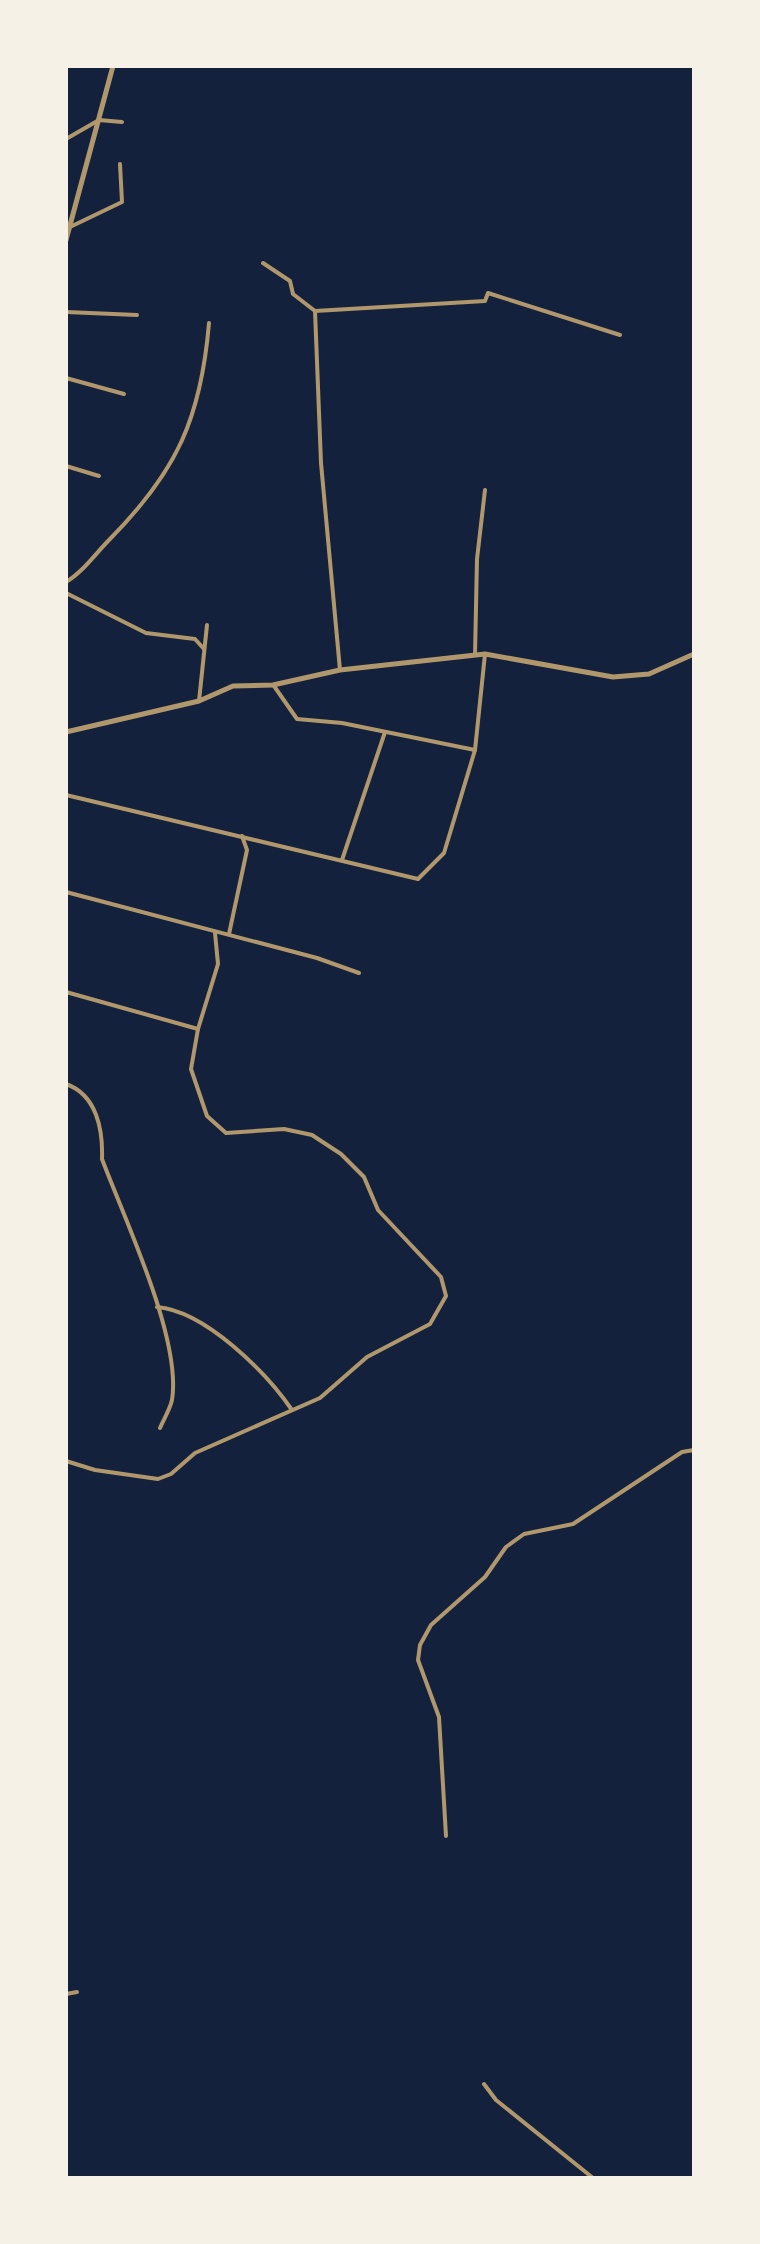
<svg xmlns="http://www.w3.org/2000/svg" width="760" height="2244" viewBox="0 0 760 2244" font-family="'DejaVu Sans',sans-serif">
<rect width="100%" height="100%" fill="#14213d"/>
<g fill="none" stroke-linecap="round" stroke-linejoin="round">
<g stroke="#b1986c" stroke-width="4">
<polyline points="66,139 99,120 122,122"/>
<polyline points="70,227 122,202 120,164"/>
<polyline points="263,263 290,281 293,294 315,311 485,301 488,293 620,335"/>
<polyline points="315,311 321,463 340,670"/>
<polyline points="66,312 137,315"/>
<polyline points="66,378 124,394"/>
<polyline points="66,466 99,476"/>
<path d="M66,582C83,572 96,553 110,539C177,471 201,418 209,323"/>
<polyline points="66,593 146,633 195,639 204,649"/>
<polyline points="475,655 477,559 485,490"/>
<polyline points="274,686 297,719 342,723 475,750"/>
<polyline points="199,701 207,625"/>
<polyline points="66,795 418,879 444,853 475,750 485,654"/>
<polyline points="342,860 385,732"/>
<polyline points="66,892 317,958 359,973"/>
<polyline points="229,934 247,850 242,836"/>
<polyline points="66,992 198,1029"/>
<path d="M66,1084C97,1095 103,1130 102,1159C124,1218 182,1339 172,1400C170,1409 164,1419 160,1428"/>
<path d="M157,1307C205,1311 266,1372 292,1410"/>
<polyline points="66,1461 95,1470 158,1479 171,1474 195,1453 320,1398 367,1357 430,1324 446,1296 441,1277 378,1210 364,1177 341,1154 312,1135 284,1129 226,1133 207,1116 191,1069 198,1029 218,964 215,933"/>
<polyline points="446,1836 439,1717 418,1660 420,1645 431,1625 485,1577 506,1547 524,1534 573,1524 682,1452 694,1450"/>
<polyline points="66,1994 77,1992"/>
<polyline points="484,2084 496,2100 593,2178"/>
</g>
<g stroke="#b1986c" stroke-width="5">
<polyline points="66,240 113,66"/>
<polyline points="66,732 199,701 233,686 273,685 340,670 485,654 613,677 649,674 694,654"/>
</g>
</g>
<rect width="760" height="2244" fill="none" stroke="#f6f1e7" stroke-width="136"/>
</svg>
